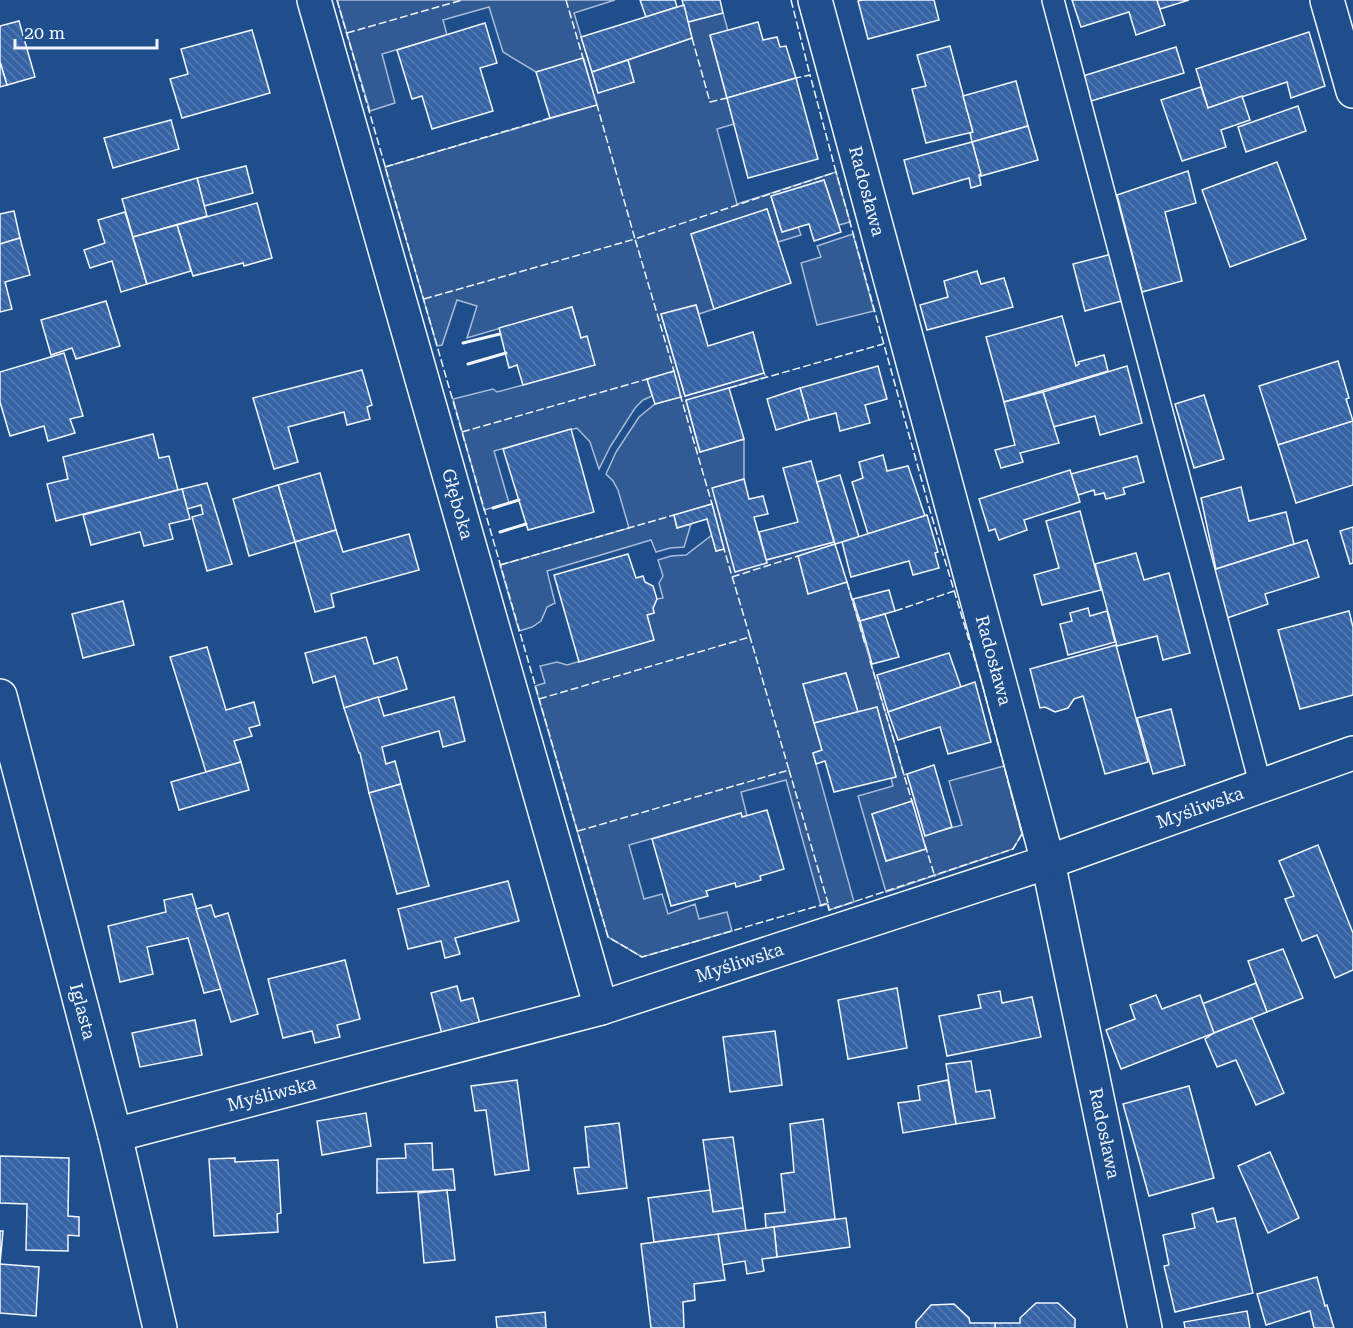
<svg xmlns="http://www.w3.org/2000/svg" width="1353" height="1328" viewBox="0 0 1353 1328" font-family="'Roboto Serif',serif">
<defs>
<pattern id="building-back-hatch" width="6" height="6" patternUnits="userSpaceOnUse" patternTransform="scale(1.5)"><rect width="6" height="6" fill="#3563a3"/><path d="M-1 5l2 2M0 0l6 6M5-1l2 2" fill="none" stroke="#537ab1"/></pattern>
</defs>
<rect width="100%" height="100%" fill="#1f4e8c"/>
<g fill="#305b95" stroke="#a8bbd7" stroke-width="1.5" fill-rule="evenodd">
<path d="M337,0H615L574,13L598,92L634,82L628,60L692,38L688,22L723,13L728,31L710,36L734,124L717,129L737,204L836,172L850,222L839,225L824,180L771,197L782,232L798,227L801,235L778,242L767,209L691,234L714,309L699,314L696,305L661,314L685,396L764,373L766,377L686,401L700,452L744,439V479L713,488L767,563L766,560L834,542L835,544L798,556L808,593L847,582L904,775L907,774L925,835L962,825L949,781L1004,766L1022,834L1013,849L886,892L858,796L893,786L891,778L896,777L877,708L858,712L846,673L803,684L822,750L813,753L854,902L829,910L827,904L821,906L786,780L741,792L747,816L742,817L741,813L629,845L644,899L662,894L668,914L695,904L699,919L727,912L732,931L642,957L608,937L535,686L545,683L540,666L557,662L567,665L653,640L647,615L654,613L653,608L657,599L663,598L659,583L663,576L658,560L671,556L686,555L712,535L716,551L724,549L712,504L674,515L677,528L691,524L684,547L670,548L656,552L651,540L547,571L555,603L547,607L541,621L532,627L519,631L500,565L629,528L618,490L613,481L606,474L616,452L639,417L655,404L681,396L647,379L652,396L643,400L635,408L610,447L599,469L590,442L577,428L494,451L509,503L484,510L453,399L493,389L497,392L523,385L586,337L581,338L572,307L467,338L477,306L457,300L442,345L437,346L385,167L596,105L584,59L536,72L503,52L489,7L443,20L447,35L382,54L395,103L370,111ZM912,802L926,849L886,861L872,814Z"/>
<polygon points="853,234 874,311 817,325 801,263 821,257 817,246"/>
</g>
<g fill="url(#building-back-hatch)" stroke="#f2f6ff" stroke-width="1.5">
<polygon points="640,0 675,0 677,7 646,17"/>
<polygon points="682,0 720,0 723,13 688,22"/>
<polygon points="863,0 934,0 939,20 868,39 858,1"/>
<polygon points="1072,0 1157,0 1165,25 1136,35 1129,12 1081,27"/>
<polygon points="1157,0 1189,0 1160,9"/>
<polygon points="684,5 692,38 592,72 581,37"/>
<polygon points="19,21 35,77 7,85 0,62 0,26"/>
<polygon points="758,22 763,40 777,37 780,47 786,46 796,78 727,98 710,35"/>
<polygon points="485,23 497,63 480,68 493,111 432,129 422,96 412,99 397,50"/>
<polygon points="252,30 270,93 182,118 170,79 188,74 181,49"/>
<polygon points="1309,32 1325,86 1291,98 1287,82 1208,108 1196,69"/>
<polygon points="950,46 973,132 926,143 912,89 926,86 917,55"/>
<polygon points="1176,47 1184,73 1091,101 1083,76"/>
<polygon points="583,58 597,105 550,118 536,72"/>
<polygon points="628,60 634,82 598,93 592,72"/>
<polygon points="0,62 7,85 0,87"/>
<polygon points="796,78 818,159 748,178 727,98"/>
<polygon points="1016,81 1028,126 972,142 970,133 973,132 963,96"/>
<polygon points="1201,87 1208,108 1242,96 1250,120 1221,130 1226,147 1182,161 1161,100"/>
<polygon points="1298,106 1306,131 1246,152 1238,127"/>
<polygon points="171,120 179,149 113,168 104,138"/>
<polygon points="1028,126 1038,160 981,176 972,142"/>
<polygon points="972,142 981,174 979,175 981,185 971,188 969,178 913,194 904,160"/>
<polygon points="1277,162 1306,239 1230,267 1202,190"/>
<polygon points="246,166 253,193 204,206 197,178"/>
<polygon points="1188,171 1196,203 1165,212 1182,281 1142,292 1117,195"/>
<polygon points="197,178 207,216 133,237 122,199"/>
<polygon points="824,180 841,232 814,241 809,224 782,232 771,196"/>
<polygon points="257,203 272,258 244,266 243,263 193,276 177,225"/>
<polygon points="767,209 791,283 714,309 691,234"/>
<polygon points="14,211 20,238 0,244 0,214"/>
<polygon points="125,212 147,284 121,292 112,261 90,268 84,250 105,243 98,220"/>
<polygon points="177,225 191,271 147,284 133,237"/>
<polygon points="20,238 30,275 5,282 12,309 0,312 0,244"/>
<polygon points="1112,254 1125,300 1085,311 1073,264"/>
<polygon points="977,271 981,284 1004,278 1013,307 927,330 920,305 948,297 944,281"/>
<polygon points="106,301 120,346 76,359 72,348 51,355 41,320"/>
<polygon points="696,305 708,346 753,332 764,373 685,396 661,314"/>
<polygon points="572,307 581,338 587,336 595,365 523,385 517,365 509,368 499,328"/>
<polygon points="1062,316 1076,366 1079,364 1078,362 1104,355 1108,371 1004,402 986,337"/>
<polygon points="64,353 83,416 70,419 75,433 48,441 44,426 10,436 0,402 0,372"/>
<polygon points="1338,361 1349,398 1346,399 1353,421 1278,445 1259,386"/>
<polygon points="878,366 887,399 865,405 870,423 840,431 836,413 809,420 800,388"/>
<polygon points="1127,366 1142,423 1100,435 1095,416 1053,427 1043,392"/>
<polygon points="362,370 372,405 367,407 370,419 347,425 344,412 288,427 298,462 274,469 253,398"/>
<polygon points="674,371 681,397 655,404 647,379"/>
<polygon points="729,388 744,439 700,452 686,400"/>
<polygon points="800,388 809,420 776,430 767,399"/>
<polygon points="1043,392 1059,443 1020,453 1023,462 1001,468 995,450 1015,445 1004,402"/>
<polygon points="1204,395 1224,459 1194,468 1175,404"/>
<polygon points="1353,421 1353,485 1296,503 1278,445"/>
<polygon points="571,429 594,512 528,530 503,449"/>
<polygon points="153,434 159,458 169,456 178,490 56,521 47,484 68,479 63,457"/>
<polygon points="883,455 887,471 908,466 925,516 868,534 852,482 863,478 859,462"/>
<polygon points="1137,456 1144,482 1123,488 1125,494 1106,499 1104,493 1095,495 1094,490 1078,495 1071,474"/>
<polygon points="811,461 834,542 766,560 759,532 798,522 783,468"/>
<polygon points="1070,470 1080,502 1024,520 1027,530 999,540 995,529 989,531 979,499"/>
<polygon points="320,473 336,530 295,542 278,485"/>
<polygon points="840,475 859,537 835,544 817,482"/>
<polygon points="744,479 749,499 763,496 768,514 754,517 767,563 735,572 712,488"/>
<polygon points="207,483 232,564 207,571 192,517 203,514 201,505 187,509 182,489"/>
<polygon points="278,485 295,542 249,556 233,499"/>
<polygon points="1241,487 1249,521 1286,512 1294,544 1216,569 1201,498"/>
<polygon points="182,489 190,519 169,524 173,539 144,546 140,532 91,545 83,515"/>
<polygon points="712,504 724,549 716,551 707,519 677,528 674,515"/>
<polygon points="1080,511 1101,590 1042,605 1034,575 1059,568 1046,521"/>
<polygon points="927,515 938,552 935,553 939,568 913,575 909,561 851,577 842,542"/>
<polygon points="1353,527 1353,563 1350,564 1340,531"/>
<polygon points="336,530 343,552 409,534 419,570 331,594 334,607 315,612 295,542"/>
<polygon points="1307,540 1319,577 1265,594 1268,604 1227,618 1213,570"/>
<polygon points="835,544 847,582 808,594 798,556"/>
<polygon points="1136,553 1144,580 1169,573 1190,653 1163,660 1157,636 1117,646 1095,564"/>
<polygon points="628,554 636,578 643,576 645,582 653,586 657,599 653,608 654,613 647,615 654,640 579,662 554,575"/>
<polygon points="889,590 895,611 860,621 853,599"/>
<polygon points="123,601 134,645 83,658 72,614"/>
<polygon points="1088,608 1090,616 1107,611 1115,642 1068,655 1060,624 1072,621 1070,613"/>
<polygon points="1349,611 1353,627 1353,695 1300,709 1278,630"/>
<polygon points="885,614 899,657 872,664 860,621"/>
<polygon points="366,637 374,664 397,657 407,689 344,708 335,676 313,683 305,653"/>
<polygon points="1116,645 1148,762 1105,774 1083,696 1074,699 1068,708 1055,712 1045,707 1040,708 1030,669"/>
<polygon points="207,647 226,710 254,702 260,725 249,728 252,736 234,741 241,762 206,772 170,657"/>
<polygon points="949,653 961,687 888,712 877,675"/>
<polygon points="846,673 858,712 814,723 803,684"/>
<polygon points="975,682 991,742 948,754 940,727 898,740 888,712"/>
<polygon points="378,697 384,716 454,697 465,741 443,747 439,731 382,747 386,764 395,761 401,784 369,793 360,753 359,753 344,708"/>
<polygon points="877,707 896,777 834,792 825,761 816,764 813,753 822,750 814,723"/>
<polygon points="1171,709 1185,765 1153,774 1137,718"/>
<polygon points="241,762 249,790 179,810 171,782"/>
<polygon points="934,765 952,827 925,836 907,774"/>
<polygon points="401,784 429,886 397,894 369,793"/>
<polygon points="912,801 926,849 886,861 872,814"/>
<polygon points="767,810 784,869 760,876 761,880 736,887 735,883 706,891 708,896 671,906 652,839 741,813 742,817"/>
<polygon points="1318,845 1353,933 1353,970 1335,978 1317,935 1302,941 1285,899 1294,896 1279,861"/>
<polygon points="508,881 519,921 455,938 460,954 445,958 441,941 408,949 398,909"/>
<polygon points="192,894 221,989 204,993 188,938 147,947 153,974 120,982 108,926 166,912 164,900"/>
<polygon points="211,905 215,917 228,913 258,1014 231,1022 196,909"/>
<polygon points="1283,949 1303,998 1267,1012 1248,961"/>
<polygon points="345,960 360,1019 337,1025 340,1037 315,1043 312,1031 283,1038 268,979"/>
<polygon points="1256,983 1267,1012 1214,1033 1202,1004"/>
<polygon points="457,986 461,1001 473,998 481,1028 443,1038 431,993"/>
<polygon points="897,988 907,1048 848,1059 838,1000"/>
<polygon points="1000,991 1002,1003 1032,997 1041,1037 947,1056 939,1016 981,1008 978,995"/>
<polygon points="1156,995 1162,1009 1200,995 1214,1033 1121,1069 1106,1030 1135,1019 1130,1005"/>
<polygon points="1252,1018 1284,1093 1256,1105 1236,1060 1217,1067 1205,1039 1214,1033"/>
<polygon points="195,1020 202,1055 140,1067 132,1033"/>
<polygon points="775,1031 782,1085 730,1092 723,1037"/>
<polygon points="971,1061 976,1092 990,1090 995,1118 956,1124 946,1064"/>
<polygon points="517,1080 529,1170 495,1175 486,1110 475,1111 471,1086"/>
<polygon points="948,1080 956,1124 903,1133 898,1103 920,1100 918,1086"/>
<polygon points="1189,1086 1214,1178 1149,1196 1123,1104"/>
<polygon points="366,1113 371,1146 322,1155 317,1121"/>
<polygon points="823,1119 835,1219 766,1228 765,1214 785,1212 781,1174 794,1172 790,1124"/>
<polygon points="619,1123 627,1188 578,1194 574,1168 589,1167 585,1127"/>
<polygon points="733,1137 743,1208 713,1212 703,1140"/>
<polygon points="432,1143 433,1170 453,1169 455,1190 377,1193 377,1159 406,1158 405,1144"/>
<polygon points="1270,1152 1299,1218 1268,1233 1238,1166"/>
<polygon points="0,1156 69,1158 68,1216 79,1217 79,1236 68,1235 68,1251 26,1250 27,1204 0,1203"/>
<polygon points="235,1158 235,1162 278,1160 281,1213 277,1214 278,1232 214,1236 209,1159"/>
<polygon points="447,1190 455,1260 424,1263 418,1193"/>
<polygon points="710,1190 713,1212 743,1208 746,1231 654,1242 648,1198"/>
<polygon points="1213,1208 1217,1222 1235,1218 1253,1293 1175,1312 1164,1266 1169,1265 1163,1235 1195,1228 1192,1214"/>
<polygon points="846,1218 850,1247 777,1257 774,1227"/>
<polygon points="774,1227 777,1257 762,1259 764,1271 747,1274 745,1261 722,1265 718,1234"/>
<polygon points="0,1231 3,1231 0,1264"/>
<polygon points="718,1234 725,1280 694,1284 695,1300 683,1302 684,1328 651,1328 641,1244"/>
<polygon points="0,1264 39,1267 36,1316 0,1313"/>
<polygon points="1317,1277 1325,1306 1327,1305 1334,1328 1314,1328 1310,1311 1266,1325 1257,1294"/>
<polygon points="1036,1303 1058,1303 1075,1319 1075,1328 995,1328 995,1323 1020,1323 1020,1318"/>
<polygon points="954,1304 969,1318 970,1323 995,1323 995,1328 916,1328 916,1322 931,1305"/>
<polygon points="1247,1311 1250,1328 1185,1328 1184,1322"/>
<polygon points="545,1312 546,1328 497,1328 496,1317"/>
</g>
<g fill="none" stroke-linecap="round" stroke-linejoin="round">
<defs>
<polyline id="service" points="1053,0 1261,787"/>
<g id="minor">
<path id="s1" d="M314,0L601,1008"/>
<path id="s2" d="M815,0L1048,862L1145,1328"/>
<polyline points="1327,0 1353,91"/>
<path id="s3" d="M0,696L115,1135L160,1328"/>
<path id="s4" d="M115,1135L601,1008L1048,862L1353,753"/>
</g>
</defs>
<use href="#service" stroke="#f2f6ff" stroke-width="24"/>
<use href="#minor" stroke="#f2f6ff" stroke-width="36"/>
<use href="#service" stroke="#1f4e8c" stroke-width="21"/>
<use href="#minor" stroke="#1f4e8c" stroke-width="33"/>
<g stroke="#f2f6ff" stroke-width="1.5" stroke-dasharray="8 3" stroke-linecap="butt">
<polyline points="337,0 608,937 642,957 828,903 829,910 1013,849 1022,834 981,680 931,514 836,172"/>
<polyline points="566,0 583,58"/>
<polyline points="791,0 810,75"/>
<polyline points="347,33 462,0"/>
<polyline points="692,38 710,102 727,98"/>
<polyline points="385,167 550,118"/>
<polyline points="424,299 635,239 597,105"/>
<polyline points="671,372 674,371 635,239 836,172 810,75 796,78"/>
<polyline points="729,388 883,344"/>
<polyline points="680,394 712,504"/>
<polyline points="462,432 651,378"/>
<polyline points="500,565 674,515"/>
<polyline points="732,577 798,556"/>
<polyline points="847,582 865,644"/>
<polyline points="895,611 954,591"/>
<polyline points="870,661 913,805"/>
<polyline points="539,699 750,637 724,549"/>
<polyline points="789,770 828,903"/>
<polyline points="578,831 789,770 750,637"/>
<polyline points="925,845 935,877"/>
</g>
<g stroke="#f2f6ff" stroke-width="3">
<polyline points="463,343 500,334"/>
<polyline points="468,364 506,353"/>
<polyline points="493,508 519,500"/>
<polyline points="500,532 526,524"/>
</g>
</g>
<g text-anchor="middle" stroke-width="4.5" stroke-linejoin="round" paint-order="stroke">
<g font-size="18" fill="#f2f6ff" stroke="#1f4e8c">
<text dy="6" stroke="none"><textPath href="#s2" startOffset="198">Radosława</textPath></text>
<text dy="6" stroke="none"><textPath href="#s1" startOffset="524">Głęboka</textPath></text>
<text dy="6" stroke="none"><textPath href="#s2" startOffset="684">Radosława</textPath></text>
<text dy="6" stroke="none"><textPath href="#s4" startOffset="1134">Myśliwska</textPath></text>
<text dy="6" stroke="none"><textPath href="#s4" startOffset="648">Myśliwska</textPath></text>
<text dy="6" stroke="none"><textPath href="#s3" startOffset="326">Iglasta</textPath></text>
<text dy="6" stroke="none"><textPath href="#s4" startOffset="162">Myśliwska</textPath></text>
<text dy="6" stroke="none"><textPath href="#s2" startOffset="1170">Radosława</textPath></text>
</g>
</g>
<path d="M15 39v9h142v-9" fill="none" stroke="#f2f6ff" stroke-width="3"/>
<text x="24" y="39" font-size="18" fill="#f2f6ff" stroke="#1f4e8c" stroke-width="4.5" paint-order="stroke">20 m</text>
</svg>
